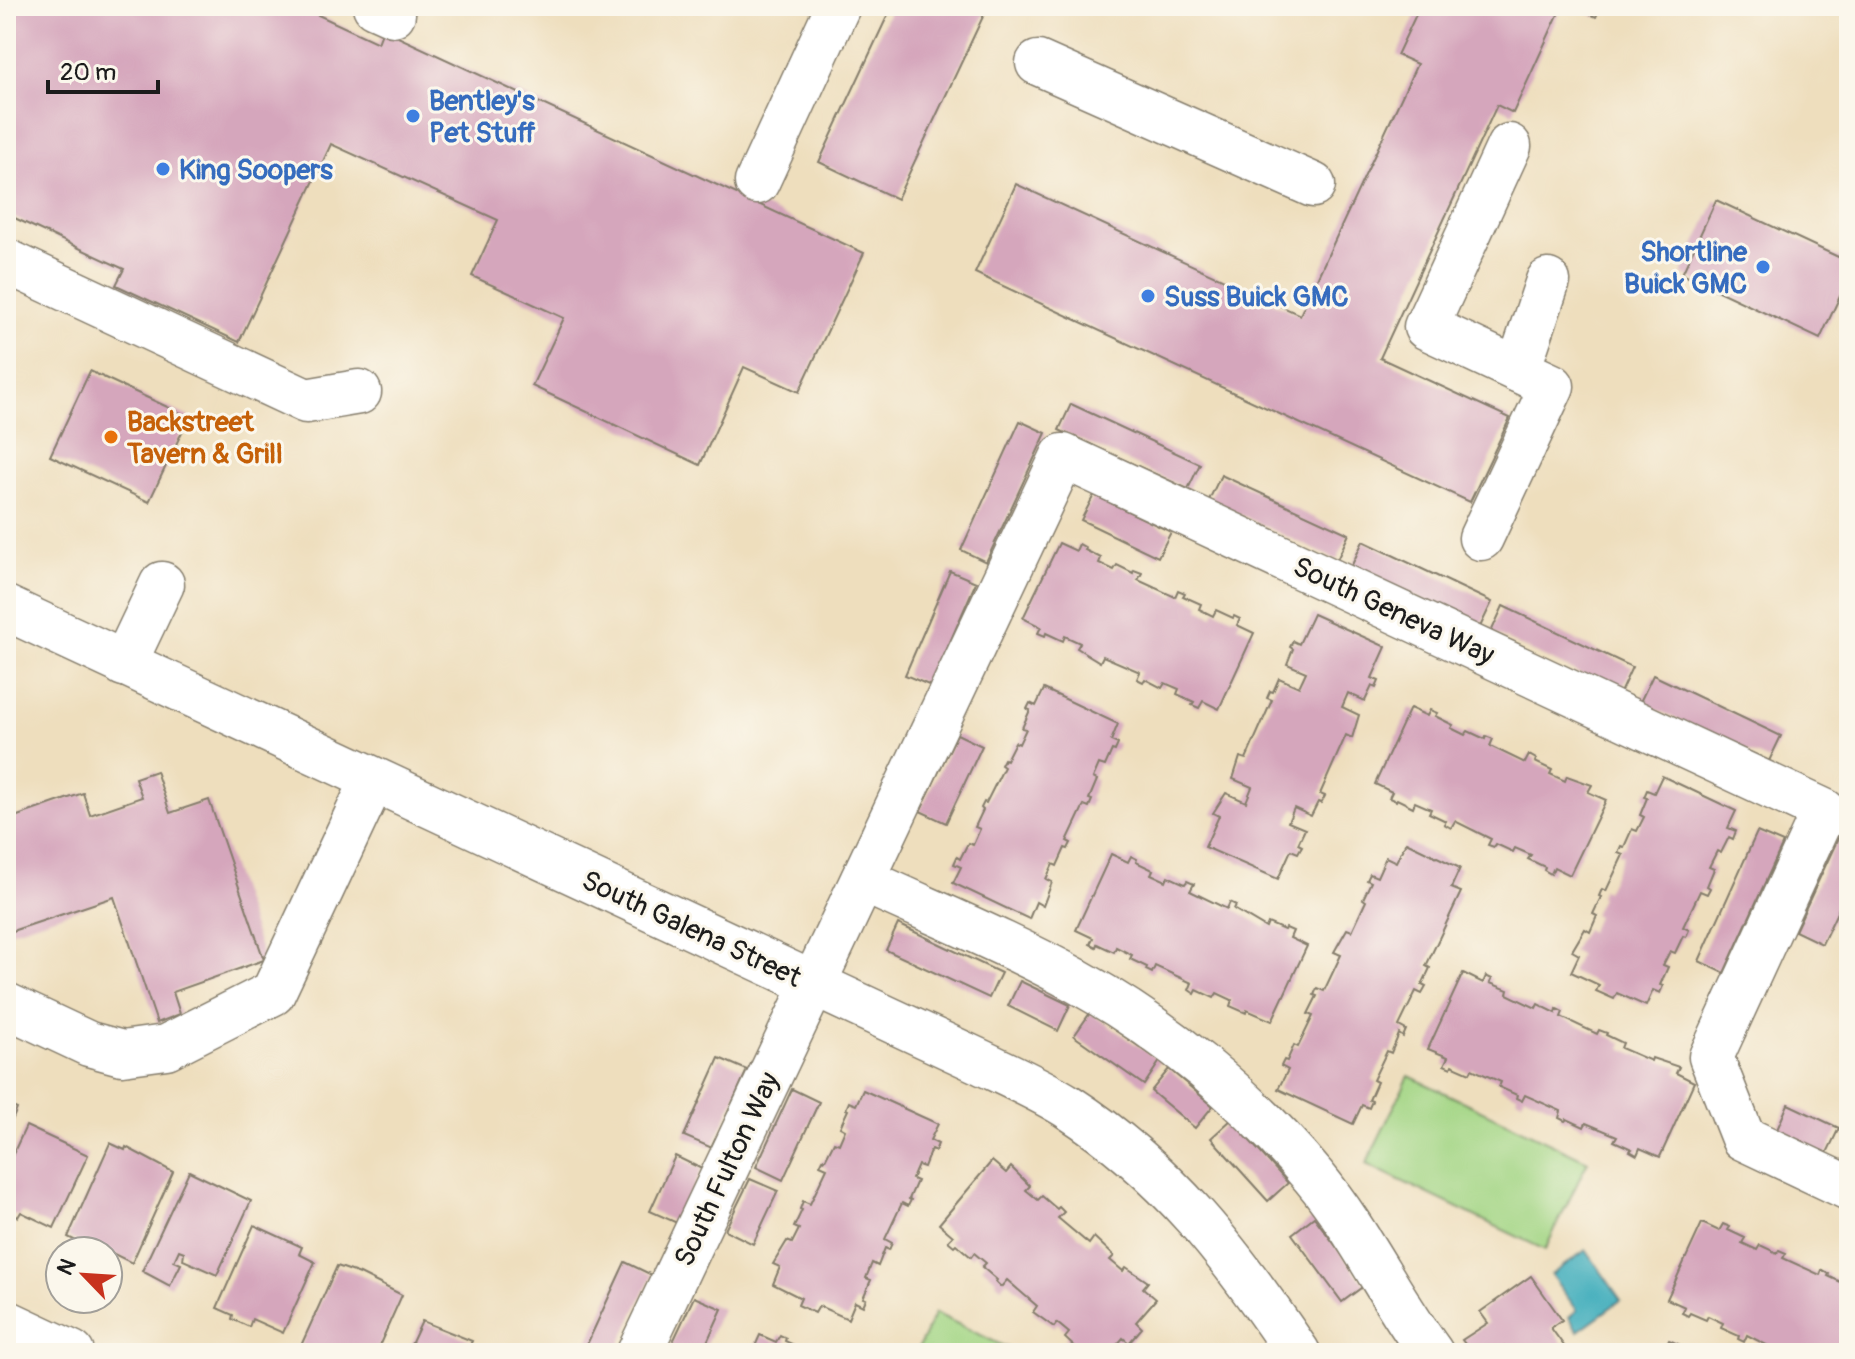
<svg xmlns="http://www.w3.org/2000/svg" width="1855" height="1359" viewBox="0 0 1855 1359" font-family="Pangolin,sans-serif">
<rect width="100%" height="100%" fill="#fbf7ec"/>
<filter id="ink" filterUnits="userSpaceOnUse"><feTurbulence type="fractalNoise" baseFrequency=".0125" numOctaves="2"/><feDisplacementMap in="SourceGraphic" scale="16" xChannelSelector="R" yChannelSelector="G"/><feConvolveMatrix kernelMatrix="1 2 1 2 8 2 1 2 1" color-interpolation-filters="sRGB"/></filter>
<filter id="wash" filterUnits="userSpaceOnUse"><feTurbulence type="fractalNoise" baseFrequency=".006" numOctaves="4" result="noise"/><feDisplacementMap in="SourceGraphic" scale="32" xChannelSelector="R" yChannelSelector="G"/><feGaussianBlur stdDeviation="1.8" result="paint"/><feColorMatrix in="noise" values="0 0 0 0 0 0 0 0 0 0 0 0 0 0 0 0 0 1.4 0 .05"/><feComposite in="paint" operator="in"/></filter>
<g filter="url(#wash)">
<rect width="100%" height="100%" fill="#eedebd"/>
<g fill="#a4d686" stroke="#607951" stroke-width="2">
<polygon points="1409,1076 1588,1161 1545,1250 1366,1164"/>
<polygon points="935,1313 1018,1353 916,1353"/>
</g>
<polygon fill="#3fadbc" stroke="#2e646c" stroke-width="2" points="1586,1250 1621,1300 1578,1331 1569,1317 1577,1310 1551,1275"/>
<g id="blocks">
<g fill="#d5a6bc">
<polygon points="6,6 299,6 378,43 383,30 864,253 799,392 744,367 700,465 532,386 564,318 472,276 498,220 331,144 239,342 116,285 124,269 6,214"/>
<polygon points="892,6 988,6 897,199 819,162"/>
<polygon points="1420,6 1562,6 1513,113 1497,105 1380,358 1510,418 1470,502 975,273 1016,184 1300,315 1417,64 1397,55"/>
<polygon points="1573,6 1601,6 1596,17"/>
<polygon points="1716,200 1849,262 1849,277 1820,339 1682,274"/>
<polygon points="90,371 189,417 149,502 50,456"/>
<polygon points="1071,404 1200,464 1188,489 1059,430"/>
<polygon points="1020,421 1046,433 986,562 961,550"/>
<polygon points="1221,475 1349,534 1337,560 1209,500"/>
<polygon points="1094,495 1171,532 1158,557 1081,520"/>
<polygon points="1363,541 1492,602 1480,627 1351,567"/>
<polygon points="1059,543 1076,551 1079,544 1086,548 1085,550 1101,558 1099,563 1114,570 1117,565 1133,573 1134,570 1142,573 1138,580 1175,597 1178,590 1185,593 1183,596 1201,604 1199,609 1213,616 1216,610 1233,618 1234,616 1240,619 1237,625 1254,633 1219,709 1203,701 1199,708 1192,705 1194,702 1177,694 1179,689 1165,683 1162,688 1145,679 1143,682 1137,679 1140,672 1103,656 1100,662 1077,648 1080,643 1065,636 1063,641 1046,633 1045,636 1038,633 1041,627 1023,618"/>
<polygon points="950,571 976,582 931,686 905,675"/>
<polygon points="1503,606 1632,667 1620,693 1491,632"/>
<polygon points="1313,614 1386,647 1372,678 1379,681 1376,688 1372,686 1365,701 1348,693 1342,707 1359,715 1352,738 1346,735 1320,794 1325,796 1321,803 1318,802 1311,816 1294,808 1288,822 1305,829 1298,844 1302,846 1298,853 1291,850 1278,879 1205,847 1219,816 1213,813 1226,793 1246,802 1252,787 1233,779 1240,757 1246,759 1272,700 1267,698 1270,691 1273,692 1279,678 1299,687 1306,672 1287,664 1293,649 1290,647 1293,641 1299,644"/>
<polygon points="1653,675 1781,736 1769,761 1640,702"/>
<polygon points="1044,689 1118,724 1111,741 1118,744 1115,751 1112,750 1105,766 1099,764 1093,778 1097,780 1089,799 1092,800 1089,807 1084,805 1067,841 1071,843 1068,849 1065,848 1057,866 1053,864 1046,879 1052,882 1043,906 1036,902 1029,919 953,883 961,867 954,864 957,857 960,859 968,843 973,845 980,829 975,827 983,810 981,808 984,802 986,803 1004,767 1001,765 1004,759 1006,760 1015,742 1019,744 1026,729 1022,728 1030,710 1027,709 1030,703 1036,706"/>
<polygon points="1410,708 1427,716 1430,710 1437,713 1435,716 1453,725 1451,728 1465,735 1468,731 1485,739 1486,736 1493,739 1490,746 1525,763 1529,755 1536,759 1535,762 1552,770 1550,774 1565,781 1567,776 1592,785 1588,792 1606,800 1570,875 1554,867 1551,874 1544,870 1545,867 1528,859 1531,855 1515,848 1513,852 1496,844 1494,847 1488,845 1491,839 1455,821 1451,828 1444,824 1446,821 1429,813 1431,809 1415,802 1413,807 1397,799 1396,801 1389,798 1392,792 1375,784"/>
<polygon points="957,734 982,746 946,823 920,811"/>
<polygon points="156,771 170,813 209,800 264,960 173,992 180,1014 157,1023 114,897 6,933 6,820 83,793 90,815 142,797 135,778"/>
<polygon points="1662,776 1736,811 1728,828 1736,831 1733,839 1729,837 1721,853 1717,851 1709,867 1714,869 1707,886 1710,888 1707,894 1700,891 1683,927 1689,930 1686,937 1683,936 1675,953 1670,951 1663,965 1668,967 1660,985 1663,986 1660,993 1653,990 1646,1006 1617,993 1614,999 1596,991 1599,985 1571,972 1579,955 1572,951 1585,929 1590,932 1597,916 1593,914 1601,897 1599,896 1602,889 1606,891 1623,855 1618,853 1621,846 1624,847 1632,829 1637,831 1644,817 1640,815 1647,798 1644,797 1647,790 1654,793"/>
<polygon points="1849,815 1849,887 1822,944 1795,931"/>
<polygon points="1757,832 1783,843 1724,973 1699,961"/>
<polygon points="1406,842 1460,868 1451,888 1461,892 1426,966 1430,968 1422,985 1426,987 1422,994 1416,991 1399,1026 1406,1030 1403,1037 1399,1034 1391,1053 1387,1051 1373,1080 1377,1082 1369,1100 1372,1101 1369,1108 1362,1105 1353,1124 1278,1089 1288,1070 1281,1066 1284,1060 1287,1061 1294,1045 1298,1047 1313,1016 1308,1014 1317,996 1314,995 1317,988 1324,991 1341,955 1334,952 1347,929 1352,931 1366,901 1363,899 1371,882 1367,880 1370,874 1377,877 1386,857 1396,862"/>
<polygon points="1111,854 1128,862 1131,856 1137,859 1136,862 1153,870 1151,874 1166,881 1168,876 1185,884 1187,881 1194,884 1190,891 1227,909 1230,902 1236,905 1234,909 1266,928 1268,923 1284,930 1286,928 1293,931 1290,938 1307,946 1272,1021 1247,1010 1246,1013 1230,1006 1232,1000 1217,993 1214,998 1197,990 1195,994 1189,990 1192,983 1155,966 1152,973 1146,970 1147,967 1130,959 1132,955 1116,947 1114,952 1097,944 1096,947 1090,944 1093,938 1076,930"/>
<polygon points="898,924 1001,973 989,998 886,950"/>
<polygon points="1463,973 1483,983 1486,976 1492,979 1490,983 1508,990 1507,994 1536,1008 1538,1004 1556,1013 1557,1009 1563,1012 1561,1017 1597,1034 1599,1030 1607,1033 1606,1035 1623,1043 1621,1048 1651,1061 1652,1058 1679,1067 1676,1073 1694,1082 1660,1157 1640,1148 1637,1155 1630,1151 1632,1149 1614,1141 1617,1136 1586,1123 1584,1127 1567,1119 1565,1121 1559,1118 1561,1111 1525,1095 1522,1101 1516,1098 1517,1095 1499,1087 1501,1082 1472,1069 1470,1073 1452,1065 1451,1068 1444,1065 1448,1057 1428,1049"/>
<polygon points="1020,981 1070,1005 1058,1031 1008,1006"/>
<polygon points="1090,1013 1160,1061 1144,1085 1074,1036"/>
<polygon points="719,1058 747,1070 712,1148 684,1136"/>
<polygon points="1169,1069 1213,1106 1195,1128 1151,1091"/>
<polygon points="792,1089 819,1102 783,1180 756,1167"/>
<polygon points="863,1090 938,1124 930,1140 938,1144 935,1151 931,1149 924,1167 918,1165 912,1179 917,1181 909,1199 911,1200 908,1206 902,1203 885,1239 892,1243 889,1250 885,1248 878,1266 872,1263 866,1278 871,1280 863,1298 866,1299 863,1306 855,1302 848,1319 819,1306 815,1313 798,1305 801,1298 773,1284 780,1267 773,1264 787,1241 792,1243 799,1229 794,1227 802,1210 800,1209 803,1201 810,1204 827,1168 820,1165 823,1159 825,1160 834,1142 839,1144 845,1130 840,1127 848,1110 846,1109 849,1102 856,1105"/>
<polygon points="6,1104 17,1109 6,1134"/>
<polygon points="1788,1104 1839,1128 1826,1155 1776,1132"/>
<polygon points="1231,1120 1288,1183 1268,1201 1211,1138"/>
<polygon points="26,1126 88,1155 54,1228 21,1212 18,1217 6,1211 6,1169"/>
<polygon points="110,1143 125,1150 126,1147 173,1172 132,1263 102,1248 100,1251 86,1251 82,1249 84,1245 68,1237"/>
<polygon points="675,1156 702,1169 677,1223 650,1211"/>
<polygon points="992,1161 1006,1173 1011,1167 1030,1186 1026,1190 1038,1200 1042,1196 1057,1209 1059,1207 1064,1212 1058,1218 1089,1244 1094,1237 1114,1256 1110,1260 1123,1271 1126,1267 1148,1282 1143,1288 1156,1299 1136,1322 1142,1328 1129,1343 1123,1338 1110,1353 1094,1353 1090,1350 1081,1353 1065,1338 1069,1333 1057,1323 1054,1327 1033,1312 1037,1306 1007,1280 1001,1287 996,1282 997,1280 982,1267 986,1263 974,1253 971,1257 956,1244 954,1246 948,1241 953,1236 939,1224"/>
<polygon points="189,1171 251,1201 217,1275 183,1260 184,1252 179,1250 174,1261 181,1264 170,1286 142,1271"/>
<polygon points="750,1179 778,1191 753,1244 725,1230"/>
<polygon points="1314,1217 1365,1285 1342,1302 1292,1234"/>
<polygon points="1702,1223 1719,1231 1723,1224 1730,1227 1728,1230 1745,1238 1742,1243 1757,1250 1760,1245 1777,1253 1779,1250 1786,1253 1783,1258 1820,1275 1822,1270 1829,1274 1828,1276 1845,1284 1842,1289 1849,1292 1849,1353 1782,1353 1747,1335 1744,1342 1738,1339 1739,1336 1721,1328 1723,1323 1708,1316 1706,1320 1690,1313 1688,1316 1682,1313 1685,1307 1667,1299"/>
<polygon points="254,1225 302,1247 299,1254 315,1262 283,1333 252,1319 249,1327 232,1319 233,1315 217,1308"/>
<polygon points="625,1262 652,1275 616,1353 583,1353"/>
<polygon points="337,1266 360,1274 402,1295 376,1353 306,1353 299,1350"/>
<polygon points="1531,1276 1562,1320 1551,1328 1567,1350 1563,1353 1509,1353 1504,1346 1494,1353 1472,1353 1462,1340 1488,1323 1480,1312"/>
<polygon points="694,1297 722,1309 702,1353 681,1353 670,1348"/>
<polygon points="422,1321 472,1341 470,1345 489,1353 407,1353"/>
<polygon points="760,1335 776,1342 780,1335 786,1338 785,1341 803,1349 801,1353 752,1353"/>
<polygon points="1669,1340 1698,1353 1663,1353"/>
</g>
</g>
</g>
<g filter="url(#ink)">
<use href="#blocks" fill-opacity="0" stroke="#857d6c" stroke-width="2"/>
<g fill="none" stroke-linecap="round" stroke-linejoin="round">
<defs>
<g id="minor">
<polyline points="375,6 393,14"/>
<polyline points="1038,63 1313,185"/>
<polyline points="757,182 838,6"/>
<polyline points="6,261 306,401 359,392"/>
<polyline points="1518,370 1548,281"/>
<polyline points="1481,538 1552,386 1426,327 1509,146"/>
<path d="M6,608L981,1062C1010,1076 1040,1089 1067,1106C1169,1172 1231,1254 1298,1353"/>
<polyline points="124,664 162,584"/>
<path d="M863,880C934,913 1008,943 1077,981C1166,1030 1248,1098 1314,1177C1359,1231 1389,1296 1431,1353"/>
<polyline points="6,1005 89,1044 122,1053 166,1047 273,993 373,780"/>
<polyline points="6,1322 72,1353"/>
<polyline points="639,1353 1063,456 1824,811 1711,1057 1743,1138 1849,1188"/>
</g>
</defs>
<use href="#minor" stroke="#857d6c" stroke-width="47"/>
<use href="#minor" stroke="#fff" stroke-width="44"/>
</g>
</g>
<g fill="#3f7fe0" stroke="#fbf7ec" stroke-width="3">
<circle cx="413" cy="116" r="8"/>
<circle cx="163" cy="169" r="8"/>
<circle cx="1763" cy="267" r="8"/>
<circle cx="1148" cy="296" r="8"/>
</g>
<circle fill="#e8710a" stroke="#fbf7ec" stroke-width="3" cx="111" cy="437" r="8"/>
<g text-anchor="middle" stroke-width="6" stroke-linejoin="round" paint-order="stroke">
<g font-size="28" font-weight="bold" fill="#366cbe" stroke="#fbf7ec" text-anchor="start">
<text x="429" y="110">Bentley's<tspan x="429" dy="32">Pet Stuff</tspan></text>
<text x="179" y="179">King Soopers</text>
<text x="1747" y="261" text-anchor="end">Shortline<tspan x="1747" dy="32">Buick GMC</tspan></text>
<text x="1164" y="306">Suss Buick GMC</text>
</g>
<g font-size="28" font-weight="bold" fill="#c56008" stroke="#fbf7ec" text-anchor="start">
<text x="127" y="431">Backstreet<tspan x="127" dy="32">Tavern &amp; Grill</tspan></text>
</g>
<g font-size="28" fill="#1c1c1c" stroke="#fbf7ec">
<text transform="translate(1394 610) rotate(25)" y="10">South Geneva Way</text>
<text transform="translate(692 928) rotate(25)" y="10">South Galena Street</text>
<text transform="translate(726 1169) rotate(-65)" y="10">South Fulton Way</text>
</g>
</g>
<rect width="1855" height="1359" fill="none" stroke="#fbf7ec" stroke-width="32"/>
<g transform="translate(84 1275) rotate(295)"><circle r="38" fill="#fbf7ec" stroke="#a29f99" stroke-width="2"/>
<path d="M0-6L14 30L0 20L-14 30Z" fill="#c8321e"/>
<text y="-12" font-size="22" font-weight="bold" text-anchor="middle" fill="#1c1c1c">N</text>
</g>
<path d="M48 80v12h110v-12" fill="none" stroke="#1c1c1c" stroke-width="4"/>
<text x="60" y="80" font-size="24" fill="#1c1c1c" stroke="#fbf7ec" stroke-width="6" paint-order="stroke">20 m</text>
</svg>
